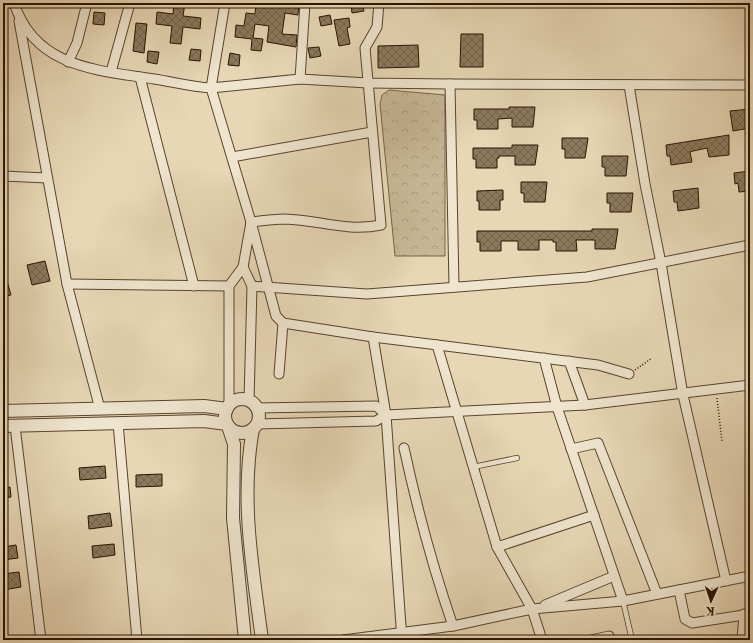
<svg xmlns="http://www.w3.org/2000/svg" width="753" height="643" viewBox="0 0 753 643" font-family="'Libre Caslon Text',serif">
<defs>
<pattern id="park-crowns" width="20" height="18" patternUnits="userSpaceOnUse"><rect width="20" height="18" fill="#c7b696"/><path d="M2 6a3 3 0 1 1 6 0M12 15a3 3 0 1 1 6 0" fill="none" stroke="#ab9c80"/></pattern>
<pattern id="building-cross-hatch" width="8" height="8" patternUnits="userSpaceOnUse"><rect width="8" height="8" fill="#8b795e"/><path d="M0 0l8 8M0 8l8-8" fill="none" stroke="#72624b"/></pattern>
</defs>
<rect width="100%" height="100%" fill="#e7d7b5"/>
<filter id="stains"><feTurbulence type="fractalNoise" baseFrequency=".005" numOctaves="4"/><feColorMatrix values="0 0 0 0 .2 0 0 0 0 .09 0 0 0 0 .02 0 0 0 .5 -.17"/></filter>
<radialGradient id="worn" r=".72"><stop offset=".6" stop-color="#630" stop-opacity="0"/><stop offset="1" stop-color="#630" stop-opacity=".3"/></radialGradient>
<polygon fill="url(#park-crowns)" stroke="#78644b" points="389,90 445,95 445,256 395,256 380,104 382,95"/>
<g fill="url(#building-cross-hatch)" stroke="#281300">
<polygon points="174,3 185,3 183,16 201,18 200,29 183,27 181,44 170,43 172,26 156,24 157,12 173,14"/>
<polygon points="256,3 299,3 298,15 285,13 282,34 297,35 296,47 267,42 269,26 255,24 253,38 263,39 261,51 251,50 252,39 235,37 236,25 244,26 246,13 255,14"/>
<polygon points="362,3 364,11 352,13 351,4"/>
<polygon points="94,12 105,13 104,25 93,24"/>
<polygon points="330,15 332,24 321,26 319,17"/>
<polygon points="349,18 350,27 347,28 350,44 339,46 334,20"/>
<polygon points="136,23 147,24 144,53 133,51"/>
<polygon points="461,34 483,34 483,67 460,67"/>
<polygon points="418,45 419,67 378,68 378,46"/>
<polygon points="319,47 321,56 310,58 308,48"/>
<polygon points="191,49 201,50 200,61 189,60"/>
<polygon points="148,51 159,52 157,64 147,62"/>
<polygon points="230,53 240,55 239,66 228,65"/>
<polygon points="509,107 535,107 533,127 512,127 512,118 498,119 498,129 477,129 477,120 474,120 474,109 509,109"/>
<polygon points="750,109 750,128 733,131 730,111"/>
<polygon points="729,135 729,155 709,157 707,148 693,151 690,152 692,162 671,165 670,156 667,156 666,145"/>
<polygon points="562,138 588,138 585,158 565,158 565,149 562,149"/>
<polygon points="512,145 538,145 535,165 515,165 515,156 499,156 499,158 497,158 497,168 476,168 476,159 473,159 473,148 512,148"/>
<polygon points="602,156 628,156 626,176 605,176 605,167 602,167"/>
<polygon points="750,171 750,191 739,192 738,183 735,184 734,173"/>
<polygon points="521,182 547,182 545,202 524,202 524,193 521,193"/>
<polygon points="698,188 699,208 678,211 677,202 674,202 673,191"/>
<polygon points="503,190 503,200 500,200 500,210 479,210 479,201 477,201 477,191"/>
<polygon points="607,193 633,193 631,212 610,212 610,203 607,203"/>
<polygon points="592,229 618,229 615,249 595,249 595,240 576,240 577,251 556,251 556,242 553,242 553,240 539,240 539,250 518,250 518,241 501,241 501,251 480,251 480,242 477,242 477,231 592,231"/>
<polygon points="45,261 50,281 32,285 27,265"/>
<polygon points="3,274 5,274 11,295 3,297"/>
<polygon points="105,466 106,478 80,480 79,468"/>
<polygon points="162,474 162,486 136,487 136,475"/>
<polygon points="10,487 11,497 3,498 3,488"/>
<polygon points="110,513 112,526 89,529 88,516"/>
<polygon points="114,544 115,555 93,558 92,546"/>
<polygon points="16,545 18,558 3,560 3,547"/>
<polygon points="19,572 21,587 3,590 3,574"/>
</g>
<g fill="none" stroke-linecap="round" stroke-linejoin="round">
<defs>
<g id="service">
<polyline points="473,467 517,458"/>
<polyline points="623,601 632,640"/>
</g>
<g id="minor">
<path d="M14,3C35,68 97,70 154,79C173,82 192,87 211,88L251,222L276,316L283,323L373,337L598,365L629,374"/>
<polyline points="225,3 211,88 300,79 368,83 450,84 750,85"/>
<polyline points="19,21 67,284 100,409"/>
<polyline points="68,62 77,43 87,3"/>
<polyline points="111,72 130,3"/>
<polyline points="140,77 194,286"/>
<polyline points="300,79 305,3"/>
<polyline points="450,84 454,287"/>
<polyline points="629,85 645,184 661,263 683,395 726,581"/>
<polyline points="232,157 372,132"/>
<polyline points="3,176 47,178"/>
<polyline points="243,267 252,286 249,401"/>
<polyline points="67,284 229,286"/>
<polyline points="252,286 367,294 587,277 750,245"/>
<polyline points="373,337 386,415 402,640"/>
<polyline points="437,345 497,547 532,609 542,640"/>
<polyline points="544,358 557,407 623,601"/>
<polyline points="569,361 585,405"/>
<polyline points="279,374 283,323"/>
<path d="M229,405V286L243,267L251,222C262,221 274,219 285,219C319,220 347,232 381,225L365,48L377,27L379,3"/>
<polyline points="257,408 376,406 386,415"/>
<polyline points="118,423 137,640"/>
<polyline points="257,424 376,421 386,415 585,405 750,385"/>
<polyline points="15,426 41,640"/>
<path d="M404,448C417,508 433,568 453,626"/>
<polyline points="571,449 598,443 657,594"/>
<polyline points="497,547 594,515"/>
<polyline points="679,590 685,619 692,623 750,614"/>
<polyline points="545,605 614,576"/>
<polyline points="343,640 453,626 532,609 623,601 750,576"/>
<polyline points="591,640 609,636"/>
<polyline points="742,640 744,614"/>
</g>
<g id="tertiary">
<circle cx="242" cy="416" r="17"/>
<polyline points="3,411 204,406 227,409"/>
<polyline points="3,426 204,421 227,424"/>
<polyline points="228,426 234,444 233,518 245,640"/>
<path d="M253,429C240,499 253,571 262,640"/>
</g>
</defs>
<use href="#service" stroke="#58442d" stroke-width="6"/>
<use href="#minor" stroke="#58442d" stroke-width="11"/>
<use href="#tertiary" stroke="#58442d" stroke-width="14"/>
<g stroke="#281300" stroke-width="1.5" stroke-dasharray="1 2" stroke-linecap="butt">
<polyline points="635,370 652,358"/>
<polyline points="717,398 722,442"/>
</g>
<use href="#service" stroke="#efe5cf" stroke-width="4.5"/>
<use href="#minor" stroke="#efe5cf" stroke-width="9"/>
<use href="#tertiary" stroke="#efe5cf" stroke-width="12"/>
</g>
<rect width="753" height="643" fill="none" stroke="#e7d7b5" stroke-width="16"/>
<rect x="4" y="4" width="745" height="635" fill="none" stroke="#281300" stroke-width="2"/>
<rect x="8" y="8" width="737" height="627" fill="none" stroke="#281300"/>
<g transform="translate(711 601) rotate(183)" stroke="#efe5cf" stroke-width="3" paint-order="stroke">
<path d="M0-3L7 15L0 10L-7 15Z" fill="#281300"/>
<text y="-6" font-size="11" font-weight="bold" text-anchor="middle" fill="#281300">K</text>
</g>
<rect width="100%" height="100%" filter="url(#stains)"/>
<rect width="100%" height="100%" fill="url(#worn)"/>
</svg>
